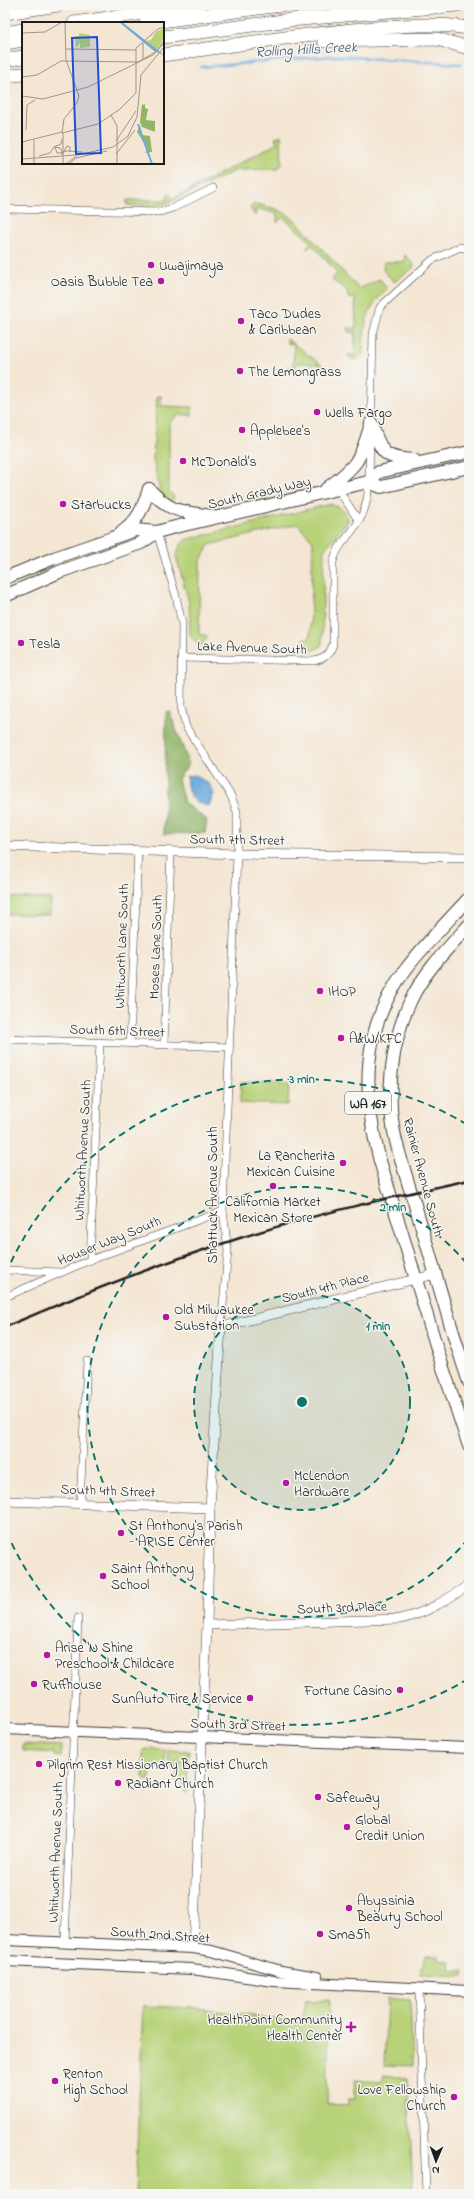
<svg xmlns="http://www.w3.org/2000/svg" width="474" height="2199" viewBox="0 0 474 2199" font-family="'Indie Flower',sans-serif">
<rect width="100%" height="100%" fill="#f6f6f2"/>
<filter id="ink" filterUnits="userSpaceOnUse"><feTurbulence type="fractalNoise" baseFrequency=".025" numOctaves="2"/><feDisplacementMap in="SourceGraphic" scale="8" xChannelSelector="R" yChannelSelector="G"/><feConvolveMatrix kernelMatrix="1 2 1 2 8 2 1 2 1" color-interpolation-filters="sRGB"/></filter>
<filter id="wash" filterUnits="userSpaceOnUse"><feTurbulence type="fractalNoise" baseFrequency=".012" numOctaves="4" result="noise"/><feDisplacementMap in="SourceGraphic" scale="16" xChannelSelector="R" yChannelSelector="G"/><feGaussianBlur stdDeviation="0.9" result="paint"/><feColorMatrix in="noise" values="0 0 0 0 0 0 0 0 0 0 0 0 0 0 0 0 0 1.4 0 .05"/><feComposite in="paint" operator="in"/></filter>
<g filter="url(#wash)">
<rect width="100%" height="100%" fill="#f4e6d3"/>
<g fill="#b7d278" stroke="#6a774a">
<polygon points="281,135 282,164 278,169 237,170 166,204 159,206 127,205 127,200 167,200 168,193 173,199 277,143 275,138"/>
<path d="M254,204C271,206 282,210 295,220L359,289L380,279L387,289C365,310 364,324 363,354L358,359H352L347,355H355V332H348V328H356L355,298H348L347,290L332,280L337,273L313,245L306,249L311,242L283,217L277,223V214L257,208L255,216L250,208Z"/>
<polygon points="405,255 414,264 413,268 394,282 383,270 384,262 404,262"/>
<polygon points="287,339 326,368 319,372 319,364 297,363 296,371 287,371 286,367 293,367 294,345 287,343"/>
<path d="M157,396H161V406L192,407V416C181,413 172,415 169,426V491L174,497L170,504L161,497L153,459Z"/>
<path d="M330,504C341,508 346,510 348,521L324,550L322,643L320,647L309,652L304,651L303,647L304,638H310L313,541L297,524L209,545L200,562L199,635H206L208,637L200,647L190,635L189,602L176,556L180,546L185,540Z"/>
<polygon points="5,897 51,899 50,915 5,914"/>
<polygon points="241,1082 289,1084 288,1105 240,1103"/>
<polygon points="23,1744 61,1746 61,1757 54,1756 54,1753 23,1751"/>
<polygon points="147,1749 165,1750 165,1767 151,1766 150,1780 146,1780 143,1777 143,1750"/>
<polygon points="168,1750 189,1751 188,1761 169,1763"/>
<polygon points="188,1763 187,1792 184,1791 184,1783 176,1782 177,1768 169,1768 169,1765"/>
<polygon points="425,1956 439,1956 439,1960 450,1962 451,1970 464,1971 464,1976 420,1974"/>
<polygon points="387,1998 410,2000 413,2066 384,2065"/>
<polygon points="329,2000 327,2104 348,2105 348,2099 355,2099 355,2080 381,2082 383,2075 408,2078 413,2194 135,2194 143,2006 198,2008 302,2023 305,2001"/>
</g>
<polygon fill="#91b468" stroke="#566842" points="169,710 189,764 178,779 184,803 207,820 205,833 164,834 166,712"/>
<path fill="#6aaadd" stroke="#43637c" d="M195,775L210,785L214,794L209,806C193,804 185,792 187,776Z"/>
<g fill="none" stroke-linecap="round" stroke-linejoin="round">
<polyline stroke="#6aaadd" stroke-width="2.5" points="201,67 336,56 461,64"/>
</g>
</g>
<g filter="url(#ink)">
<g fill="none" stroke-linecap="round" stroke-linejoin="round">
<defs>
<g id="minor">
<polyline points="5,209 160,212 173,208 213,188"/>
<polyline points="371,427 373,334 380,307 432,260 460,247 469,249"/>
<polyline points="337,488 359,521"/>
<polyline points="157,532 176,596 182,624 181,707 186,727 231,796 237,812 237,854 223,1211 228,1251 221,1327"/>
<path d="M181,658L314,661C325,659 330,654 333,644V562C337,545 351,535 359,521C373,498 368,465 370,439"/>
<polyline points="5,1039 229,1047"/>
<polyline points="130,1043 138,850"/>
<polyline points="164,1044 171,851"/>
<polyline points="90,1260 100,1042"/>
<polyline points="5,1270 61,1272"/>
<polyline points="5,1297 90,1260 223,1211"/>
<polyline points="80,1503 87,1361"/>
<polyline points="65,1942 78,1618"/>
<polyline points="419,1988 426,2194"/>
</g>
<g id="tertiary">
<polyline points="5,846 237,854 469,857"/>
<polyline points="5,1501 210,1508"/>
<path d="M207,1625L400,1619C427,1613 446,1600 469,1585"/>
<polyline points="193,1948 207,1625 210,1508 221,1327 436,1274"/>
</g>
<g id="secondary">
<polyline points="5,1729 469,1748"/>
<polyline points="5,1940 193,1948 212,1951 281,1971 317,1977"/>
<polyline points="5,1961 192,1969 274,1981 469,1991"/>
</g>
<g id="primary">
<path d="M371,423C382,452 381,458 414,460"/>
<polyline points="368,482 381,487 469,467"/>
<path d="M149,489C171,513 180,511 211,516"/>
<path d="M326,489C357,466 361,460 371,423"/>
<path d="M122,532C138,521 143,508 149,489"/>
<polyline points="5,578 54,558 135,530 157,532 171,528 368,482 379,472 469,452"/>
<polyline points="5,596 59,572 141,543 157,532"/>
<path d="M469,898C448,921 425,944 406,969C361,1028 362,1092 380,1161L442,1365L469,1446"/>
<path d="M469,925C448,948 423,973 410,1002C391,1043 385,1096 396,1141C403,1169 413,1197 421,1225C437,1278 451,1330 469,1382"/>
</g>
<g id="motorway">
<polyline points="5,13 58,5"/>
<polyline points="74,23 200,5"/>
<polyline points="146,23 281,5"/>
<polyline points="5,33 23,30"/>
<polyline points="163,37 290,20 457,5"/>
<polyline points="324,41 437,39 469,48"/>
<polyline points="5,43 23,40"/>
<path d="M163,55C229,46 296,35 363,29C398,26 433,22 469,28"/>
<polyline points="5,60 23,57"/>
<polyline points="5,76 23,74"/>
</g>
</defs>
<use href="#minor" stroke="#3c3a37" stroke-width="8"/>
<use href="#tertiary" stroke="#3c3a37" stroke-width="10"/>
<use href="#secondary" stroke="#3c3a37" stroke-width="12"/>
<use href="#primary" stroke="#3c3a37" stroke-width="14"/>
<use href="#motorway" stroke="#3c3a37" stroke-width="14"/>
<use href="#minor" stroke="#fff" stroke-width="7"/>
<use href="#tertiary" stroke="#fff" stroke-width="9"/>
<use href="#secondary" stroke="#fff" stroke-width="10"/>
<use href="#primary" stroke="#fff" stroke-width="12"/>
<use href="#motorway" stroke="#fff" stroke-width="13"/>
<path stroke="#1c1c1c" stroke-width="2.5" d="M5,1327C82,1294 160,1263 240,1238C315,1214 392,1197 469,1180"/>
</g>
</g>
<circle cx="302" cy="1402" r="108" fill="#0f766e" fill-opacity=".12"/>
<g fill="none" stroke="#0f766e" stroke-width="2" stroke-dasharray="7 5">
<circle cx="302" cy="1402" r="108"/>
<path d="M468 1539A215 215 0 1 1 468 1265"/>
<path d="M468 1679A323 323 0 0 1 6 1531M6 1273A323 323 0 0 1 468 1125"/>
</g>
<g fill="#b5179e" stroke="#f6f6f2" stroke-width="1.5">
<circle cx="151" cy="265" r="4"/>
<circle cx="161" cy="281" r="4"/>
<circle cx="241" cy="321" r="4"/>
<circle cx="240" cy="371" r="4"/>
<circle cx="317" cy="412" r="4"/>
<circle cx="242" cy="430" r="4"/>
<circle cx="183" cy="461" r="4"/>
<circle cx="63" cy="504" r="4"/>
<circle cx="21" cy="643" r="4"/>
<circle cx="320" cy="991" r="4"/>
<circle cx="341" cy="1038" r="4"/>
<circle cx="343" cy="1163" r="4"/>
<circle cx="273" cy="1186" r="4"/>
<circle cx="166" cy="1317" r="4"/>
<circle cx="286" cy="1483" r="4"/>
<circle cx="121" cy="1533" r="4"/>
<circle cx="103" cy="1576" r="4"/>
<circle cx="47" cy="1655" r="4"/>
<circle cx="34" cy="1684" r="4"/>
<circle cx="400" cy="1690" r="4"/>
<circle cx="250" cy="1698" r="4"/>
<circle cx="39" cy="1764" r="4"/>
<circle cx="118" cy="1783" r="4"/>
<circle cx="318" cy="1797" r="4"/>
<circle cx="347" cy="1827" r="4"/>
<circle cx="349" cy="1908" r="4"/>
<circle cx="320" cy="1934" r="4"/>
<path d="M349 2021h4v4h4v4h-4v4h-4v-4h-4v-4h4z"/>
<circle cx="55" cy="2081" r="4"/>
<circle cx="454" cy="2097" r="4"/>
</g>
<g text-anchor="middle" stroke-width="3" stroke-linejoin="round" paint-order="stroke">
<rect fill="#f6f6f2" stroke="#5d5d5c" stroke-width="1" x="345" y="1092" width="46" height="22" rx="3"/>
<g font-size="13" font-weight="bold" fill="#1c1c1c">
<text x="368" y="1108">WA 167</text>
</g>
<g font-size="14" fill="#1c1c1c" stroke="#f6f6f2" text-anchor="start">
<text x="159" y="270">Uwajimaya</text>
<text x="153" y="286" text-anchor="end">Oasis Bubble Tea</text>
<text x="249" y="318">Taco Dudes<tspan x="249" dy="16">&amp; Caribbean</tspan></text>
<text x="248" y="376">The Lemongrass</text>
<text x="325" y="417">Wells Fargo</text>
<text x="250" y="435">Applebee's</text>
<text x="191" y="466">McDonald's</text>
<text x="71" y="509">Starbucks</text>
<text x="29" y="648">Tesla</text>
<text x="328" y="996">IHOP</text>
<text x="349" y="1043">A&amp;W/KFC</text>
<text x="335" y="1160" text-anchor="end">La Rancherita<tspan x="335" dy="16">Mexican Cuisine</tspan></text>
<text x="273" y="1206" text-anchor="middle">California Market<tspan x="273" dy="16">Mexican Store</tspan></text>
<text x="174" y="1314">Old Milwaukee<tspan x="174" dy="16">Substation</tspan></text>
<text x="294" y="1480">McLendon<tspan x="294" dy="16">Hardware</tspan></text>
<text x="129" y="1530">St Anthony's Parish<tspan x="129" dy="16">- ARISE Center</tspan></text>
<text x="111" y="1573">Saint Anthony<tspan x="111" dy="16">School</tspan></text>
<text x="55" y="1652">Arise 'N Shine<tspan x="55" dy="16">Preschool &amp; Childcare</tspan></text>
<text x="42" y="1689">Ruffhouse</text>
<text x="392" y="1695" text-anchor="end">Fortune Casino</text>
<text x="242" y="1703" text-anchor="end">SunAuto Tire &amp; Service</text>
<text x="47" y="1769">Pilgrim Rest Missionary Baptist Church</text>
<text x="126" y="1788">Radiant Church</text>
<text x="326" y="1802">Safeway</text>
<text x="355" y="1824">Global<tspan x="355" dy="16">Credit Union</tspan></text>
<text x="357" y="1905">Abyssinia<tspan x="357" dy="16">Beauty School</tspan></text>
<text x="328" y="1939">Sma5h</text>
<text x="342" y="2024" text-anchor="end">HealthPoint Community<tspan x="342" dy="16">Health Center</tspan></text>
<text x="63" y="2078">Renton<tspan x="63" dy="16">High School</tspan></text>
<text x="446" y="2094" text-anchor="end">Love Fellowship<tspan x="446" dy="16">Church</tspan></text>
</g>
<g font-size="14" fill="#1c1c1c" stroke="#f6f6f2">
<text transform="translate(259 492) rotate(-13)" y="5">South Grady Way</text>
<text transform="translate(252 647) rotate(2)" y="5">Lake Avenue South</text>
<text transform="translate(237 839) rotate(1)" y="5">South 7th Street</text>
<text transform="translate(121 946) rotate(-88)" y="5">Whitworth Lane South</text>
<text transform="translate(155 947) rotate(-88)" y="5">Moses Lane South</text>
<text transform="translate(117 1030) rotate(2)" y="5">South 6th Street</text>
<text transform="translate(82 1150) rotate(-87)" y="5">Whitworth Avenue South</text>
<text transform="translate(424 1177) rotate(75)" y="5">Rainier Avenue South</text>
<text transform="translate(212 1195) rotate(-90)" y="5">Shattuck Avenue South</text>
<text transform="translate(109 1240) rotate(-22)" y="5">Houser Way South</text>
<text transform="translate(325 1287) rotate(-14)" y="5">South 4th Place</text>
<text transform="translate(108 1490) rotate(2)" y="5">South 4th Street</text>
<text transform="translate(342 1607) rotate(-2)" y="5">South 3rd Place</text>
<text transform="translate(238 1724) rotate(2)" y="5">South 3rd Street</text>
<text transform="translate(55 1852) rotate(-88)" y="5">Whitworth Avenue South</text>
<text transform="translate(160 1934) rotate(4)" y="5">South 2nd Street</text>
</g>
<g font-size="15" font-style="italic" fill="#3b5569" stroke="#f6f6f2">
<text transform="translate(306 49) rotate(-3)" y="5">Rolling Hills Creek</text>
</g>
</g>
<g transform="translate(22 22)">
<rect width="142" height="142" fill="#f4e6d3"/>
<path d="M142,6V15L134,29L123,19L129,18L134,10ZM57,11L68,13V25L58,26V21L54,26L53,14H57Z" fill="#b7d278"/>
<path d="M123,81V86L126,87L124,98L133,99V110L120,105L118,100L120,82L122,83ZM118,103L120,113L128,114L130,130L123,131L126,127L115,110Z" fill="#91b468"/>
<path d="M97,0H100L142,33L132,29Z" fill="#6aaadd"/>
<path fill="none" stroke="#6aaadd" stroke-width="2" d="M116,102L130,142"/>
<path fill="none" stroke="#9e958a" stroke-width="1" d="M0,11L23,10L40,0M121,21V37M44,27L114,28M114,49V26L136,7L142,5M0,55L15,53L39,39L116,40L135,29L142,18M0,74L21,77L66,65L131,33L142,21M89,93L95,104V142M4,108L5,83L13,78M40,111L42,97L55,81L57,74L44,38L43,0M40,111L76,102L98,87L114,71V49M94,119L114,89M0,120L40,110M41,131L45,124L48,125V130M94,132L113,108M40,133V130L38,126L33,125L35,131H39L44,129H46L60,130M17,134L28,131L32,125L39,122L40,117M0,137L54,133M12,142V118M41,142V111M44,142L56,133L91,125L106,114L115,95L119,53L142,25M47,142L54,136L85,129"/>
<path fill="#1d4ed8" fill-opacity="0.15" stroke="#1d4ed8" stroke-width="2" d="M75,15L79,131L54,132L50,16Z"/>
<rect width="142" height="142" fill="none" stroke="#1c1c1c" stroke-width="2"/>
</g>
<circle cx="302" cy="1402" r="6" fill="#0f766e" stroke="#f6f6f2" stroke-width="2"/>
<g font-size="12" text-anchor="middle" font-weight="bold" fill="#0f766e" stroke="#f6f6f2" stroke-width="3" stroke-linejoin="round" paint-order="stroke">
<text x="302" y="1083">3 min</text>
<text x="393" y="1211">2 min</text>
<text x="378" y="1330">1 min</text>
</g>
<rect width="474" height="2199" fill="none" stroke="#f6f6f2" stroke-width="20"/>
<g transform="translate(436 2161) rotate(182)" stroke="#f6f6f2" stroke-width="3" paint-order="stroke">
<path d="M0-3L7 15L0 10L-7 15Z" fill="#1c1c1c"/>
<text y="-6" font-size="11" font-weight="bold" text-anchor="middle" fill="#1c1c1c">N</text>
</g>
</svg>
